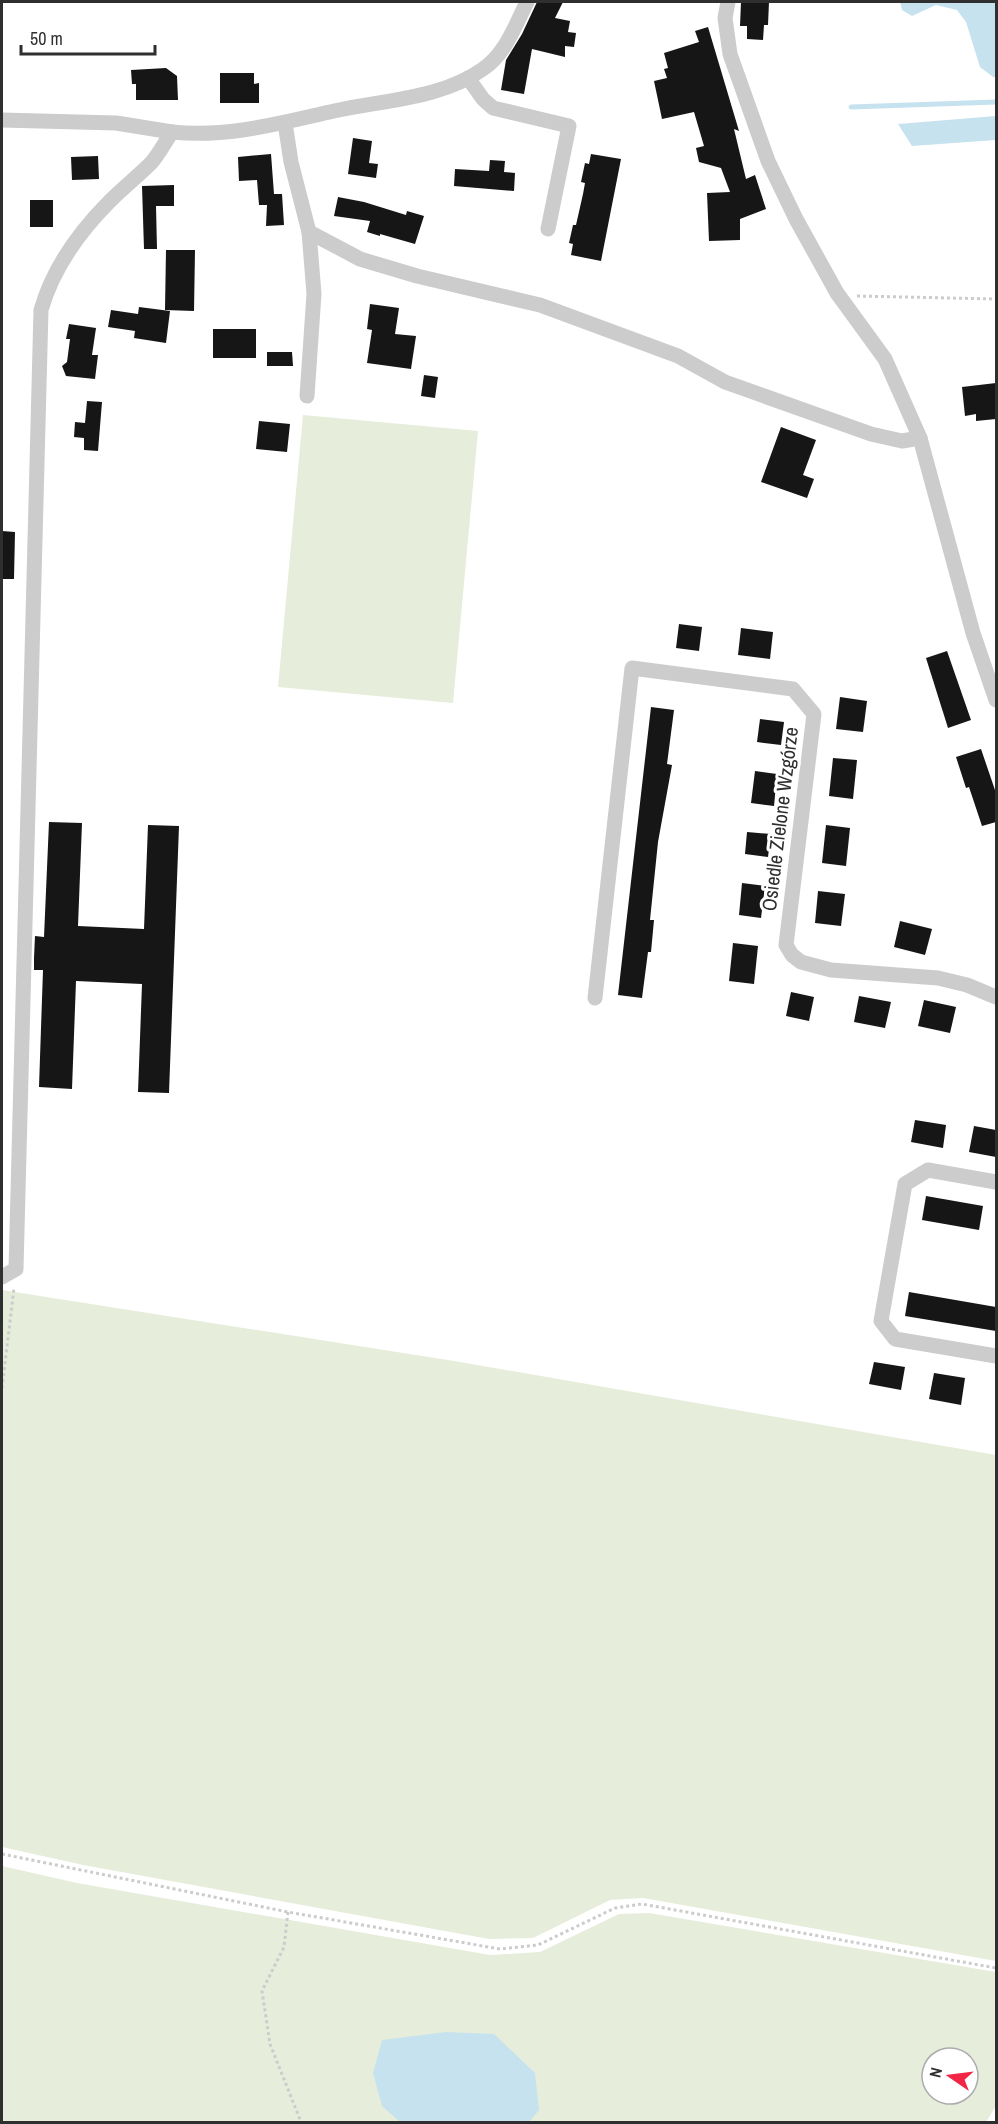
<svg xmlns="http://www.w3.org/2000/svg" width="998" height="2124" viewBox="0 0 998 2124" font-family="'Archivo Narrow',sans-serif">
<rect width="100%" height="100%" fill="#fff"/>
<g fill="#e6eddb" fill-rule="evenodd">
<polygon points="303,415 478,431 453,703 278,687"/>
<polygon points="2,1290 454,1361 996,1455 996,1961 643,1898 610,1900 533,1938 489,1939 83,1865 2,1847"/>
<path d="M2,1866L77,1883L490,1955L540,1952L619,1914L649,1913L996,1972V2106L986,2122H2ZM932,2058H968V2094H932Z"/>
</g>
<g fill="#c6e2ee">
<polygon points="900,2 996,2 996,77 993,77 980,67 966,22 957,10 936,5 912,16 902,10"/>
<polygon points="996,116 996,140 912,146 898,124"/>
<polygon points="446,2032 494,2034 535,2073 539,2110 529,2122 400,2122 382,2106 373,2073 382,2040"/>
</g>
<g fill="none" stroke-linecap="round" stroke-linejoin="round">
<polyline stroke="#c6e2ee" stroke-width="5" points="851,107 996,102"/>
</g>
<g fill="#161616">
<polygon points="537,2 563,2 555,18 570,21 568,32 576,33 574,47 565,46 565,57 532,49 524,94 501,90 506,60 522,34"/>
<polygon points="741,2 769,2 768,25 764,25 763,40 747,39 747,26 740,26"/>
<polygon points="708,27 739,131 734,129 746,179 755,175 766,209 740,219 740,240 709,241 707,193 730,192 721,168 699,162 696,148 704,146 694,112 662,119 654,81 667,78 664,69 668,68 664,53 699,42 695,31"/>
<polygon points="166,68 177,76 178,100 136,100 136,84 132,84 131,70"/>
<polygon points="220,73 254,73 254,84 259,83 259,103 220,103"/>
<polygon points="353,138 372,141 369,163 378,164 376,178 348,174"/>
<polygon points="271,154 274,194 282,194 284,225 266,226 267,205 259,205 257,180 239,181 238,157"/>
<polygon points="591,154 621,159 601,261 571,255 573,244 569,243 573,225 576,225 583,194 585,183 581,182 585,163 589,164"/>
<polygon points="98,156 99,179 72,180 71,157"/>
<polygon points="490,160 505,161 504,172 515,173 514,191 454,186 455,169 489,171"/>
<polygon points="174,185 174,206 156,206 157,249 144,249 142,186"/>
<polygon points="338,197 364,202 406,215 407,211 424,216 415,244 380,234 380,236 367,232 370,221 334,216"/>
<rect x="30" y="200" width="23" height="27"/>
<polygon points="166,250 195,250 194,311 165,310"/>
<polygon points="370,304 399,308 395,334 416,336 411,369 367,363 372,330 367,329"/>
<polygon points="139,307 170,311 166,343 134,338 135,331 108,327 111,310 138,314"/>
<polygon points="69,324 96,328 92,355 98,355 95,379 66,376 62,366 67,362 70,339 66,339"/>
<rect x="213" y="329" width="43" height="29"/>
<polygon points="267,352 292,352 293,366 267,366"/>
<polygon points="424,375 438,377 435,398 421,396"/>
<polygon points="996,383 996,419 976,421 976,414 965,416 962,387"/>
<polygon points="87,401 102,402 98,451 84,450 84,438 74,437 75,422 85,423"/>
<polygon points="259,421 290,424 287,452 256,449"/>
<polygon points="781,427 816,440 803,475 814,479 807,498 761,482"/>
<polygon points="2,531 15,532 14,579 2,579"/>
<polygon points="679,624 702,627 699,651 676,648"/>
<polygon points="741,628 773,632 770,659 738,655"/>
<polygon points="947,651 971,720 948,728 926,658"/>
<polygon points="840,697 867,701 863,732 836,729"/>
<polygon points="651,707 674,710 667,764 672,765 658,842 650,920 654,920 651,952 648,952 642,998 618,995"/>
<polygon points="760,719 784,722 781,745 757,742"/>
<polygon points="981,749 996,793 996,822 982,826 969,787 966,788 956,757"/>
<polygon points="833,758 857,760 853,799 829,796"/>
<polygon points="755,771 777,774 774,806 751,803"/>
<polygon points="49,822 82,823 78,926 144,929 148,825 179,826 169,1093 138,1092 142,984 76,981 72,1089 39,1087 43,970 34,970 34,958 35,936 44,937"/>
<polygon points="826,825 850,828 846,866 822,863"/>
<polygon points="747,832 771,834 768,857 745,854"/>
<polygon points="742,883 765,886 761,918 739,915"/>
<polygon points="818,891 845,894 841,926 815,923"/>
<polygon points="900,921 932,929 925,955 894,947"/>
<polygon points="733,943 758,946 754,984 729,981"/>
<polygon points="791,992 814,997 809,1021 786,1016"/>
<polygon points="859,996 891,1002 885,1028 854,1022"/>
<polygon points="924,1000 956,1007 950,1033 918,1026"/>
<polygon points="915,1120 946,1125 943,1148 911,1142"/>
<polygon points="974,1126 996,1130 996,1157 969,1152"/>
<polygon points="926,1196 983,1206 979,1230 922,1220"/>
<polygon points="909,1292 996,1307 996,1331 905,1316"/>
<polygon points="874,1362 905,1367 901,1390 869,1384"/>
<polygon points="934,1373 965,1378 961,1405 929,1399"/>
</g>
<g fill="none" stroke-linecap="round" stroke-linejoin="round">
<g stroke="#ccc" stroke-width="3" stroke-dasharray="3 3" stroke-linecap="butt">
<polyline points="857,296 996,299"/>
<polyline points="2,1388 14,1288"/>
<polyline points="2,1854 288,1912 500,1949 538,1945 615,1908 642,1904 996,1968"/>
<polyline points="288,1912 284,1947 262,1991 270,2044 301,2122"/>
</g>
<g stroke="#ccc" stroke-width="15">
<polyline points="728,2 725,18 730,54 768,161 796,219 837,293 885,359 920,438 973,633 996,700"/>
<polyline points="468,78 483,99 493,108 569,126 548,229"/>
<polyline points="2,120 116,123 172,132"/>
<polyline points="285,123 291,162 309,232 360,259 417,276 540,305 678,356 725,382 871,434 902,441 920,438"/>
<polyline points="307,396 314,294 309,232"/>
<polyline points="595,998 632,668 793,689 814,714 786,945 792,955 801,962 831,970 938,978 967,985 996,997"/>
<polyline points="996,1182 928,1170 905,1184 881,1321 895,1339 996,1356"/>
<path d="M2,1277L16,1269L41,310C53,268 79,232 110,201C123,188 138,176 151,163C159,154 165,142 172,132C228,138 280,123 334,111C383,100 441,99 483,69C506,53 515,26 527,2"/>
</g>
</g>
<g text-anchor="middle" stroke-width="6" stroke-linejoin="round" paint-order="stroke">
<g font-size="20" fill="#2f2f2f" stroke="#fff">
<text transform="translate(780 819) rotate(-83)" y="7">Osiedle Zielone Wzgórze</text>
</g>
</g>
<rect width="998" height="2124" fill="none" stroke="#2f2f2f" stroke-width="6"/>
<g transform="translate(950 2076) rotate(284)"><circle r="28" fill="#ffffff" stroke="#acacac" stroke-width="1.5"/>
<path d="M0-4.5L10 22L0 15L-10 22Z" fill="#f22545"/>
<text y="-9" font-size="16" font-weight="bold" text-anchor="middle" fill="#2f2f2f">N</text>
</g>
<path d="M21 45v9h134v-9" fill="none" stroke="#2f2f2f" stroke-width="3"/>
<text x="30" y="45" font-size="18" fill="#2f2f2f" stroke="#ffffff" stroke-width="4.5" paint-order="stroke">50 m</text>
</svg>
